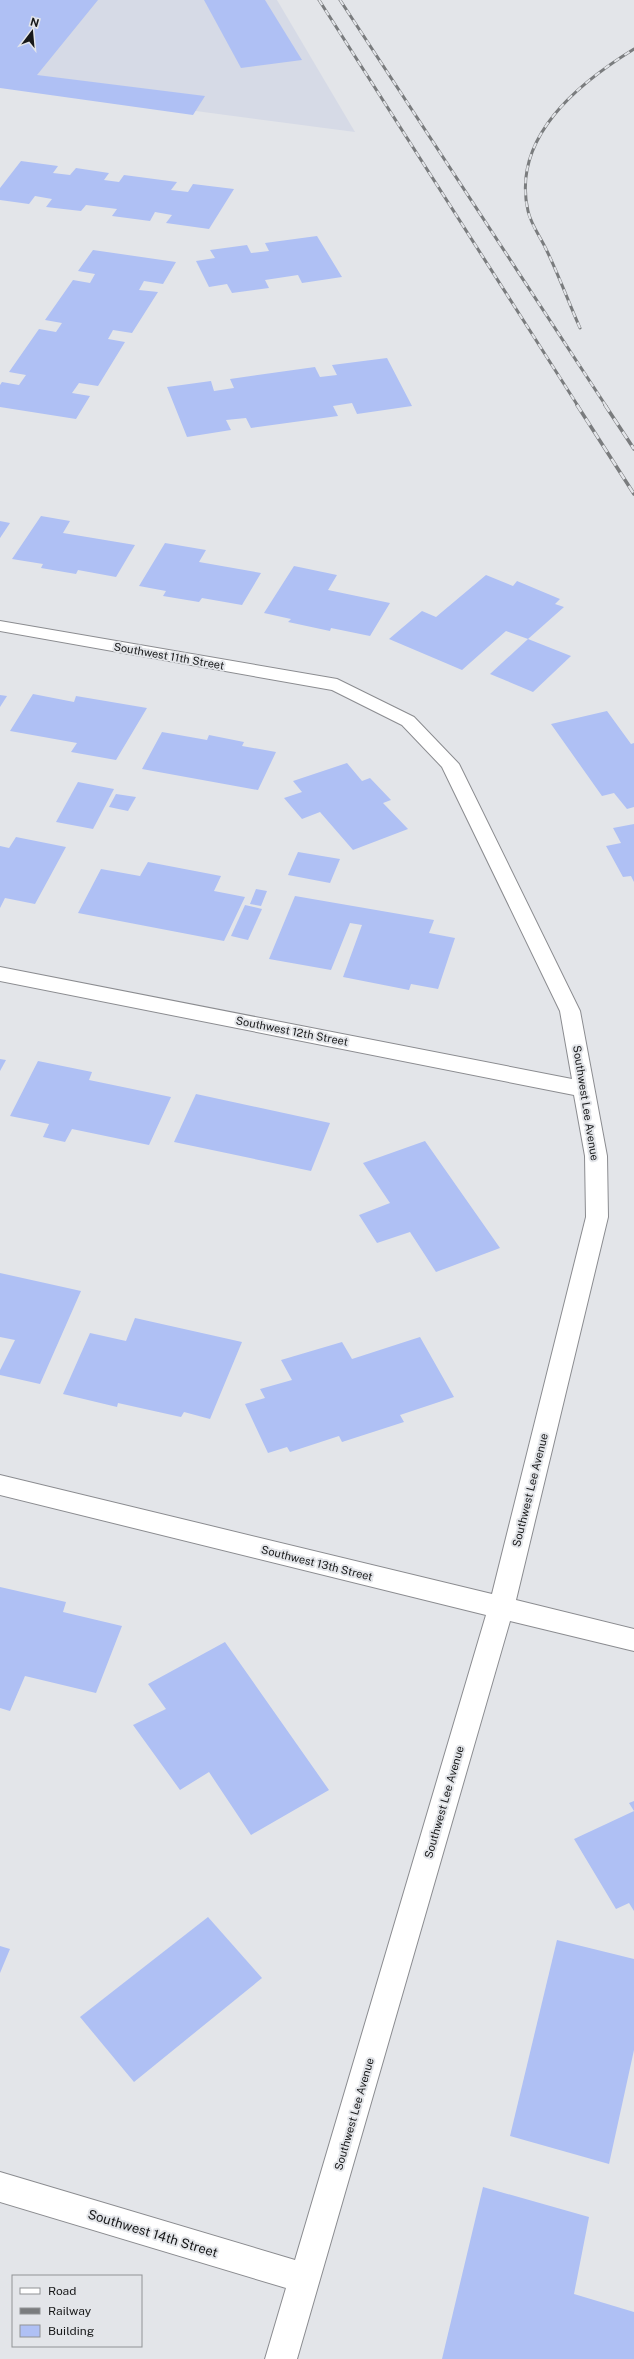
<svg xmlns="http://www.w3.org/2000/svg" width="634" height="2359" viewBox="0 0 634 2359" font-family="'Public Sans',sans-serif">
<rect width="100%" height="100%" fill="#e3e5e9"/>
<polygon fill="#d6dae6" points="0,0 277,0 355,132 0,85"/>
<g fill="#afc0f4">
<polygon points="0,0 98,0 37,75 205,96 193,115 0,88"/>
<polygon points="204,0 265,0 302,60 241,68"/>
<polygon points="21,161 58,166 53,173 70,175 76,168 109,173 104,180 119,182 124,175 177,182 171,190 188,192 193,184 234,189 209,229 166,223 172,215 155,212 150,221 112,216 117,209 86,205 81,211 46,207 52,199 35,196 29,204 0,200 0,188"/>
<polygon points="317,236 342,277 302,283 298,275 265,280 269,288 232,293 227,284 209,287 196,261 215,258 210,250 247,245 251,253 269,251 265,243"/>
<polygon points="93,250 176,262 163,284 144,281 139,290 158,292 132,333 113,330 108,339 125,342 98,386 79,383 72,393 90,396 76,419 0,407 0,385 2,382 19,385 26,375 9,372 39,329 56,332 62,323 45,320 73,280 90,283 95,274 78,271"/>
<polygon points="387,358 412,406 357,414 352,403 333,406 338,416 251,428 246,418 226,420 231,430 187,437 167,387 211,381 214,391 234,388 230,379 315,367 320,377 337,375 332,365"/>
<polygon points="41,516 70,521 63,533 135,545 116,577 78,570 76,574 41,568 43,564 12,559"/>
<polygon points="0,521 10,523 0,538"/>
<polygon points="165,543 206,550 199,562 261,573 242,605 202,598 199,602 163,596 166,591 139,586"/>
<polygon points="294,566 337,575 328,590 390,603 370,636 331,628 330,631 288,622 291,619 264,613"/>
<polygon points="486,575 513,586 517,581 560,599 555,604 564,607 528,639 506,631 462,670 389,639 422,611 436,617"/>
<polygon points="528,639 571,656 533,692 490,674"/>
<polygon points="33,694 74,702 76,696 147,708 116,760 71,752 77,743 10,731"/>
<polygon points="0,695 7,696 0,707"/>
<polygon points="607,711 631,744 634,743 634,807 627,809 614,793 602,796 551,724"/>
<polygon points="162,732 207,740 209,735 244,742 242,746 276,752 258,790 142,769"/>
<polygon points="347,763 362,781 370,778 391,800 383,803 408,829 353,850 320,812 302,819 284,798 302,792 293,781"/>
<polygon points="78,782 114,789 93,829 56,822"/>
<polygon points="116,794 136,797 128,811 109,807"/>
<polygon points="634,824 634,882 631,876 623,877 606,846 621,843 613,828"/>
<polygon points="16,837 66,847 35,904 5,898 0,908 0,846 9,848"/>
<polygon points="298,852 340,859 330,883 288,875"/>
<polygon points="148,862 221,876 214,891 245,897 224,941 78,913 101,869 140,876"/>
<polygon points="256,889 267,891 261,906 250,904"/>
<polygon points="295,896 434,920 429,933 455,938 438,989 411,984 409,990 343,977 362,925 350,923 331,970 269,959"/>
<polygon points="245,905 262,909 248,940 231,936"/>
<polygon points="0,1059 6,1060 0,1071"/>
<polygon points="38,1061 92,1072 89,1080 171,1097 149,1145 72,1129 65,1142 43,1137 49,1124 10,1116"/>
<polygon points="196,1094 330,1123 311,1171 174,1142"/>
<polygon points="425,1141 500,1248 436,1272 410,1232 377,1243 359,1215 390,1203 363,1163"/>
<polygon points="0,1273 81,1291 40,1384 0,1375 0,1370 15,1340 0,1337"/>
<polygon points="135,1318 242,1342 210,1419 184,1412 181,1417 118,1403 117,1407 63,1394 90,1333 126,1341"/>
<polygon points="420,1337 454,1397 400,1415 404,1422 342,1442 339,1436 290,1452 287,1447 268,1453 245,1404 265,1398 260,1389 292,1380 281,1360 342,1342 352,1359"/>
<polygon points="0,1587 66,1602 63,1612 122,1626 96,1693 25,1676 10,1711 0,1708"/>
<polygon points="225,1642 329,1790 251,1835 209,1772 180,1790 133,1725 166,1709 148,1684"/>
<polygon points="634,1801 634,1911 629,1903 616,1909 574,1839 634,1811 629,1803"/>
<polygon points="208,1917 262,1978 134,2082 80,2017"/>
<polygon points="557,1940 634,1959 634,2050 609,2164 510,2136"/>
<polygon points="0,1946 10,1949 0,1973"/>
<polygon points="483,2187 589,2217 574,2294 634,2312 634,2359 442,2359"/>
</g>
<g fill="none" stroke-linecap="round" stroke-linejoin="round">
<defs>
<polygon id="minor" points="0,621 337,679 414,717 459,764 580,1011 607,1156 608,1217 516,1600 634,1629 634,1651 510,1621 297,2359 265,2359 286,2288 0,2202 0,2172 295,2260 486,1615 0,1495 0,1475 492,1594 586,1217 585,1156 574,1095 0,981 0,967 572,1079 560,1011 442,767 402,725 332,690 0,631"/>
</defs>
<use href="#minor" stroke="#8b8c90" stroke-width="2"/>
<use href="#minor" fill="#fff" fill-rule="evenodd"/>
<defs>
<g id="rail-far1">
<polyline points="319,0 578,406"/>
<polyline points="340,0 606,406"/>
<path d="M580,328C568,301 558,273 545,247C539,235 531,224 528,211C511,137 579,83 634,49"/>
</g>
<g id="rail">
<polyline points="577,405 634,494"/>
<polyline points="605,405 634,449"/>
</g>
</defs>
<use href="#rail-far1" stroke="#7a7c7e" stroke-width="3"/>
<use href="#rail" stroke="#7a7c7e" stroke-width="3.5"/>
<use href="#rail-far1" stroke="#e3e5e9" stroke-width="2" stroke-dasharray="6" stroke-linecap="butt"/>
<use href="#rail" stroke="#e3e5e9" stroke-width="2.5" stroke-dasharray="8" stroke-linecap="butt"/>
</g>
<g text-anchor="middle" stroke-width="4" stroke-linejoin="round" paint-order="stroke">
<g font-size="11" fill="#171819" stroke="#e3e5e9">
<text transform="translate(169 656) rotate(10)" y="4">Southwest 11th Street</text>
<text transform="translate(292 1031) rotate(11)" y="4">Southwest 12th Street</text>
<text transform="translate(586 1103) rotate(81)" y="4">Southwest Lee Avenue</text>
<text transform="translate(530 1490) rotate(-76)" y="4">Southwest Lee Avenue</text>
<text transform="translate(317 1563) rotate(14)" y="4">Southwest 13th Street</text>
<text transform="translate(444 1802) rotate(-74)" y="4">Southwest Lee Avenue</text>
<text transform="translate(354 2114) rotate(-74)" y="4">Southwest Lee Avenue</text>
</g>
<g font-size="13" fill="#171819" stroke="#e3e5e9">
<text transform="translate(153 2233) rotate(17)" y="5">Southwest 14th Street</text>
</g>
</g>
<rect x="12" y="2275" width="130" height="72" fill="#e3e5e9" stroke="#919396"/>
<rect x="20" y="2288" width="20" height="6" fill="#ffffff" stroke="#919396"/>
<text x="48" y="2295" font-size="12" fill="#171819">Road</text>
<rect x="20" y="2308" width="20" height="6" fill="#7a7c7e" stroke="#919396"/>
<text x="48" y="2315" font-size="12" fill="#171819">Railway</text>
<rect x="20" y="2325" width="20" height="12" fill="#afc0f4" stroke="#919396"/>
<text x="48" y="2335" font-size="12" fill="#171819">Building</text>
<g transform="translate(32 32) rotate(16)" stroke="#e3e5e9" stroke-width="3" paint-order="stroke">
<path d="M0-3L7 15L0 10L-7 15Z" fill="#171819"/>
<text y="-6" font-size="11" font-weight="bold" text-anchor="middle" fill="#171819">N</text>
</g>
</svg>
